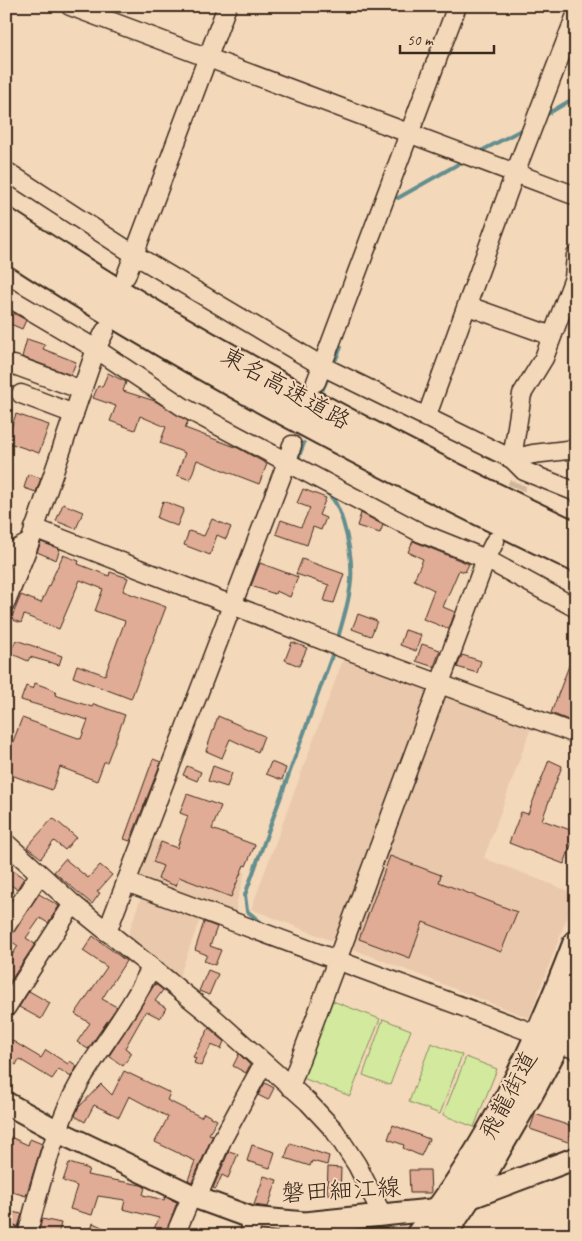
<svg xmlns="http://www.w3.org/2000/svg" width="582" height="1241" viewBox="0 0 582 1241" font-family="Caveat,'Klee One',sans-serif">
<rect width="100%" height="100%" fill="#f4d8ba"/>
<filter id="ink" filterUnits="userSpaceOnUse"><feTurbulence type="fractalNoise" baseFrequency=".02" numOctaves="2"/><feDisplacementMap in="SourceGraphic" scale="10" xChannelSelector="R" yChannelSelector="G"/><feConvolveMatrix kernelMatrix="1 2 1 2 8 2 1 2 1" color-interpolation-filters="sRGB"/></filter>
<g filter="url(#ink)">
<g fill="#eac8ac">
<polygon points="344,657 532,725 484,858 576,894 529,1018 251,909"/>
<polygon points="154,839 245,872 236,905 239,916 139,877"/>
<polygon points="142,894 201,916 178,980 127,938"/>
</g>
<g fill="#d2e99e" stroke="#868a5e">
<polygon points="330,1000 380,1019 350,1096 300,1077"/>
<polygon points="383,1019 411,1030 390,1085 363,1075"/>
<polygon points="431,1043 462,1055 440,1114 409,1102"/>
<polygon points="466,1057 497,1069 474,1127 443,1115"/>
</g>
<g fill="none" stroke-linecap="round" stroke-linejoin="round">
<g stroke="#648e8e" stroke-width="4">
<polyline points="544,116 576,97"/>
<polyline points="481,151 525,128"/>
<polyline points="398,198 460,163"/>
<polyline points="333,366 341,347"/>
<polyline points="322,391 329,375"/>
<polyline points="300,462 299,456 304,443"/>
<path d="M323,490C335,497 339,510 343,522C358,572 351,593 337,641"/>
<polyline points="263,924 247,911 245,895 334,650"/>
</g>
</g>
<g fill="#e1ac96" stroke="#3b2a1e">
<polygon points="6,309 26,320 22,329 6,322"/>
<polygon points="27,339 45,345 43,349 76,362 71,375 22,357"/>
<polygon points="108,373 126,382 123,391 155,401 188,421 185,428 238,448 267,464 259,484 197,460 190,480 177,475 185,453 160,443 166,427 140,416 135,430 110,421 116,406 93,398 98,386 102,387"/>
<polygon points="16,414 49,425 39,453 6,442"/>
<polygon points="28,474 41,478 36,492 24,488"/>
<polygon points="303,489 326,498 319,515 326,518 321,530 313,527 307,545 276,534 281,520 301,527 310,508 297,503"/>
<polygon points="163,501 184,509 177,526 157,518"/>
<polygon points="63,504 83,512 76,529 56,521"/>
<polygon points="361,513 383,525 380,533 357,526"/>
<polygon points="212,519 231,527 226,539 217,535 210,555 184,545 189,531 204,536"/>
<polygon points="413,541 469,564 465,572 459,570 443,607 455,612 449,629 423,619 434,590 414,580 423,559 408,552"/>
<polygon points="41,542 60,549 56,560 37,552"/>
<polygon points="63,555 79,561 78,564 109,576 110,572 128,578 123,591 166,607 131,699 73,677 77,665 105,675 125,621 95,611 103,589 80,580 59,629 24,615 21,623 11,619 21,595 41,603"/>
<polygon points="302,559 344,574 334,603 324,601 329,585 296,574"/>
<polygon points="260,563 298,577 290,597 276,591 275,594 251,586"/>
<polygon points="358,614 377,621 371,636 352,629"/>
<polygon points="405,630 421,635 416,651 400,645"/>
<polygon points="16,640 62,656 59,665 30,657 28,661 10,653"/>
<polygon points="292,642 307,648 299,666 285,660"/>
<polygon points="422,644 440,650 434,667 416,661"/>
<polygon points="575,650 576,651 576,723 551,713"/>
<polygon points="462,655 481,661 477,673 457,667"/>
<polygon points="35,683 56,691 55,695 92,707 94,704 125,715 107,762 104,762 97,781 60,767 52,790 6,773 6,760 22,718 81,739 88,720 21,700 26,686 33,689"/>
<polygon points="218,716 264,736 258,752 230,739 222,758 206,751"/>
<polygon points="153,759 161,762 130,841 124,839"/>
<polygon points="549,760 562,766 542,820 576,832 564,864 509,843 521,812 528,814"/>
<polygon points="271,762 286,768 282,780 266,774"/>
<polygon points="187,766 201,772 197,781 183,775"/>
<polygon points="213,766 232,773 227,787 208,781"/>
<polygon points="187,794 221,806 212,829 255,845 246,866 244,865 231,897 179,877 176,886 158,879 163,866 153,862 161,842 177,848 188,816 180,813"/>
<polygon points="53,818 76,837 65,850 54,841 41,858 27,847"/>
<polygon points="390,856 441,875 439,882 517,912 501,952 423,922 410,958 359,939"/>
<polygon points="65,859 88,878 100,865 112,875 97,892 100,893 92,904 54,872"/>
<polygon points="10,869 24,878 17,889 6,882 6,875"/>
<polygon points="39,894 59,906 48,923 40,918 26,938 35,944 9,983 6,981 6,964 18,946 8,939"/>
<polygon points="204,922 217,927 210,946 221,950 215,965 204,961 207,955 195,950"/>
<polygon points="93,936 126,961 102,999 117,1007 88,1049 77,1042 90,1023 75,1014 107,967 83,951"/>
<polygon points="208,970 218,974 209,995 199,991"/>
<polygon points="155,984 163,990 155,1001 166,1008 160,1018 146,1011 125,1048 132,1053 123,1066 109,1056"/>
<polygon points="29,991 50,1003 41,1019 19,1007"/>
<polygon points="209,1028 224,1041 221,1049 211,1045 201,1066 194,1063 196,1058 193,1057"/>
<polygon points="6,1037 41,1058 46,1050 68,1064 70,1061 77,1066 71,1077 59,1069 52,1079 19,1059 16,1065 6,1059"/>
<polygon points="239,1054 250,1065 246,1073 233,1066"/>
<polygon points="124,1071 170,1093 167,1100 201,1117 204,1113 217,1120 209,1134 213,1135 192,1182 188,1180 195,1161 155,1142 168,1117 129,1096 119,1117 94,1105 85,1122 75,1116 78,1108 101,1084 112,1095"/>
<polygon points="265,1083 274,1088 268,1100 258,1095"/>
<polygon points="535,1114 573,1127 568,1142 530,1129"/>
<polygon points="393,1125 429,1139 421,1156 403,1148 404,1145 388,1139"/>
<polygon points="6,1135 28,1145 30,1139 42,1144 26,1196 6,1190"/>
<polygon points="290,1143 329,1156 327,1165 312,1161 310,1166 285,1158"/>
<polygon points="252,1145 275,1152 270,1168 247,1161"/>
<polygon points="229,1151 238,1154 228,1178 222,1175 216,1189 213,1188"/>
<polygon points="69,1163 89,1169 87,1175 141,1185 145,1187 143,1195 164,1200 165,1197 177,1202 165,1235 151,1235 159,1218 123,1209 125,1200 98,1196 92,1215 70,1209 77,1186 63,1181"/>
<polygon points="328,1167 341,1168 340,1194 327,1194"/>
<polygon points="409,1170 430,1170 431,1193 410,1193"/>
<polygon points="264,1176 277,1180 268,1207 254,1205"/>
<polygon points="6,1211 22,1214 18,1227 6,1222"/>
<polygon points="42,1219 61,1223 58,1235 38,1235"/>
<polygon points="93,1223 119,1235 90,1235"/>
</g>
<g fill="none" stroke-linecap="round" stroke-linejoin="round">
<polyline stroke="#cfb59b" stroke-width="18" stroke-dasharray="18 9" stroke-linecap="butt" points="506,513 518,483"/>
<defs>
<g id="minor">
<polyline points="70,6 576,196"/>
<polyline points="6,171 135,255 322,366 512,459 524,471 576,492"/>
<polyline points="126,276 227,6"/>
<polyline points="6,296 96,349 183,407 421,533 486,559 576,608"/>
<polyline points="468,306 552,336"/>
<polyline points="14,365 82,390"/>
<polyline points="316,382 457,6"/>
<polyline points="21,394 74,414"/>
<polyline points="426,418 515,173 576,15"/>
<polyline points="510,458 514,446 522,394 544,358 574,278 576,255"/>
<polyline points="512,459 533,454 576,449"/>
<polyline points="34,528 353,652 576,734"/>
<polyline points="6,555 30,542"/>
<polyline points="6,602 30,542 96,349 105,331"/>
<polyline points="6,843 73,904 213,1017 308,1102 334,1130 357,1165 383,1216"/>
<polyline points="126,882 539,1035"/>
<polyline points="6,926 39,875"/>
<polyline points="107,932 287,462 292,445"/>
<polyline points="6,1008 73,904"/>
<polyline points="557,1042 576,1050"/>
<polyline points="290,1087 486,559 495,541"/>
<polyline points="197,1198 222,1140 263,1064"/>
<polyline points="6,1232 12,1235"/>
<path d="M27,1235C41,1183 54,1127 81,1080C104,1042 132,1008 151,967"/>
<polyline points="175,1235 192,1195"/>
<polyline points="250,1235 252,1218"/>
</g>
<polyline id="major" points="6,1103 59,1132 197,1198 252,1218 305,1223 440,1209 576,1158"/>
<g id="highway">
<path d="M6,221C188,341 380,442 576,535"/>
<path d="M6,247C188,366 380,466 576,559"/>
<path d="M419,1235C489,1149 537,1046 576,943"/>
<polyline points="443,1235 483,1175 531,1092 556,1045 576,990"/>
</g>
</defs>
<use href="#minor" stroke="#3b2a1e" stroke-width="21"/>
<use href="#major" stroke="#3b2a1e" stroke-width="25"/>
<use href="#highway" stroke="#3b2a1e" stroke-width="29"/>
<use href="#minor" stroke="#f4d8ba" stroke-width="18"/>
<use href="#major" stroke="#f4d8ba" stroke-width="21"/>
<use href="#highway" stroke="#f4d8ba" stroke-width="25"/>
</g>
</g>
<g text-anchor="middle" stroke-width="4" stroke-linejoin="round" paint-order="stroke">
<g font-size="24" fill="#3b2a1e" stroke="#f4d8ba">
<text transform="translate(286 388) rotate(29)" y="8">東名高速道路</text>
<text transform="translate(508 1095) rotate(-62)" y="8">飛龍街道</text>
<text transform="translate(341 1190) rotate(-3)" y="8">磐田細江線</text>
</g>
</g>
<rect width="582" height="1241" fill="none" stroke="#f4d8ba" stroke-width="25"/>
<rect x="12" y="12" width="557" height="1216" fill="none" stroke="#3b2a1e" stroke-width="2" filter="url(#ink)"/>
<path d="M400 45v8h94v-8" fill="none" stroke="#3b2a1e" stroke-width="2.5"/>
<text x="407" y="45" font-size="15" fill="#3b2a1e" stroke="#f4d8ba" stroke-width="4" paint-order="stroke">50 m</text>
</svg>
